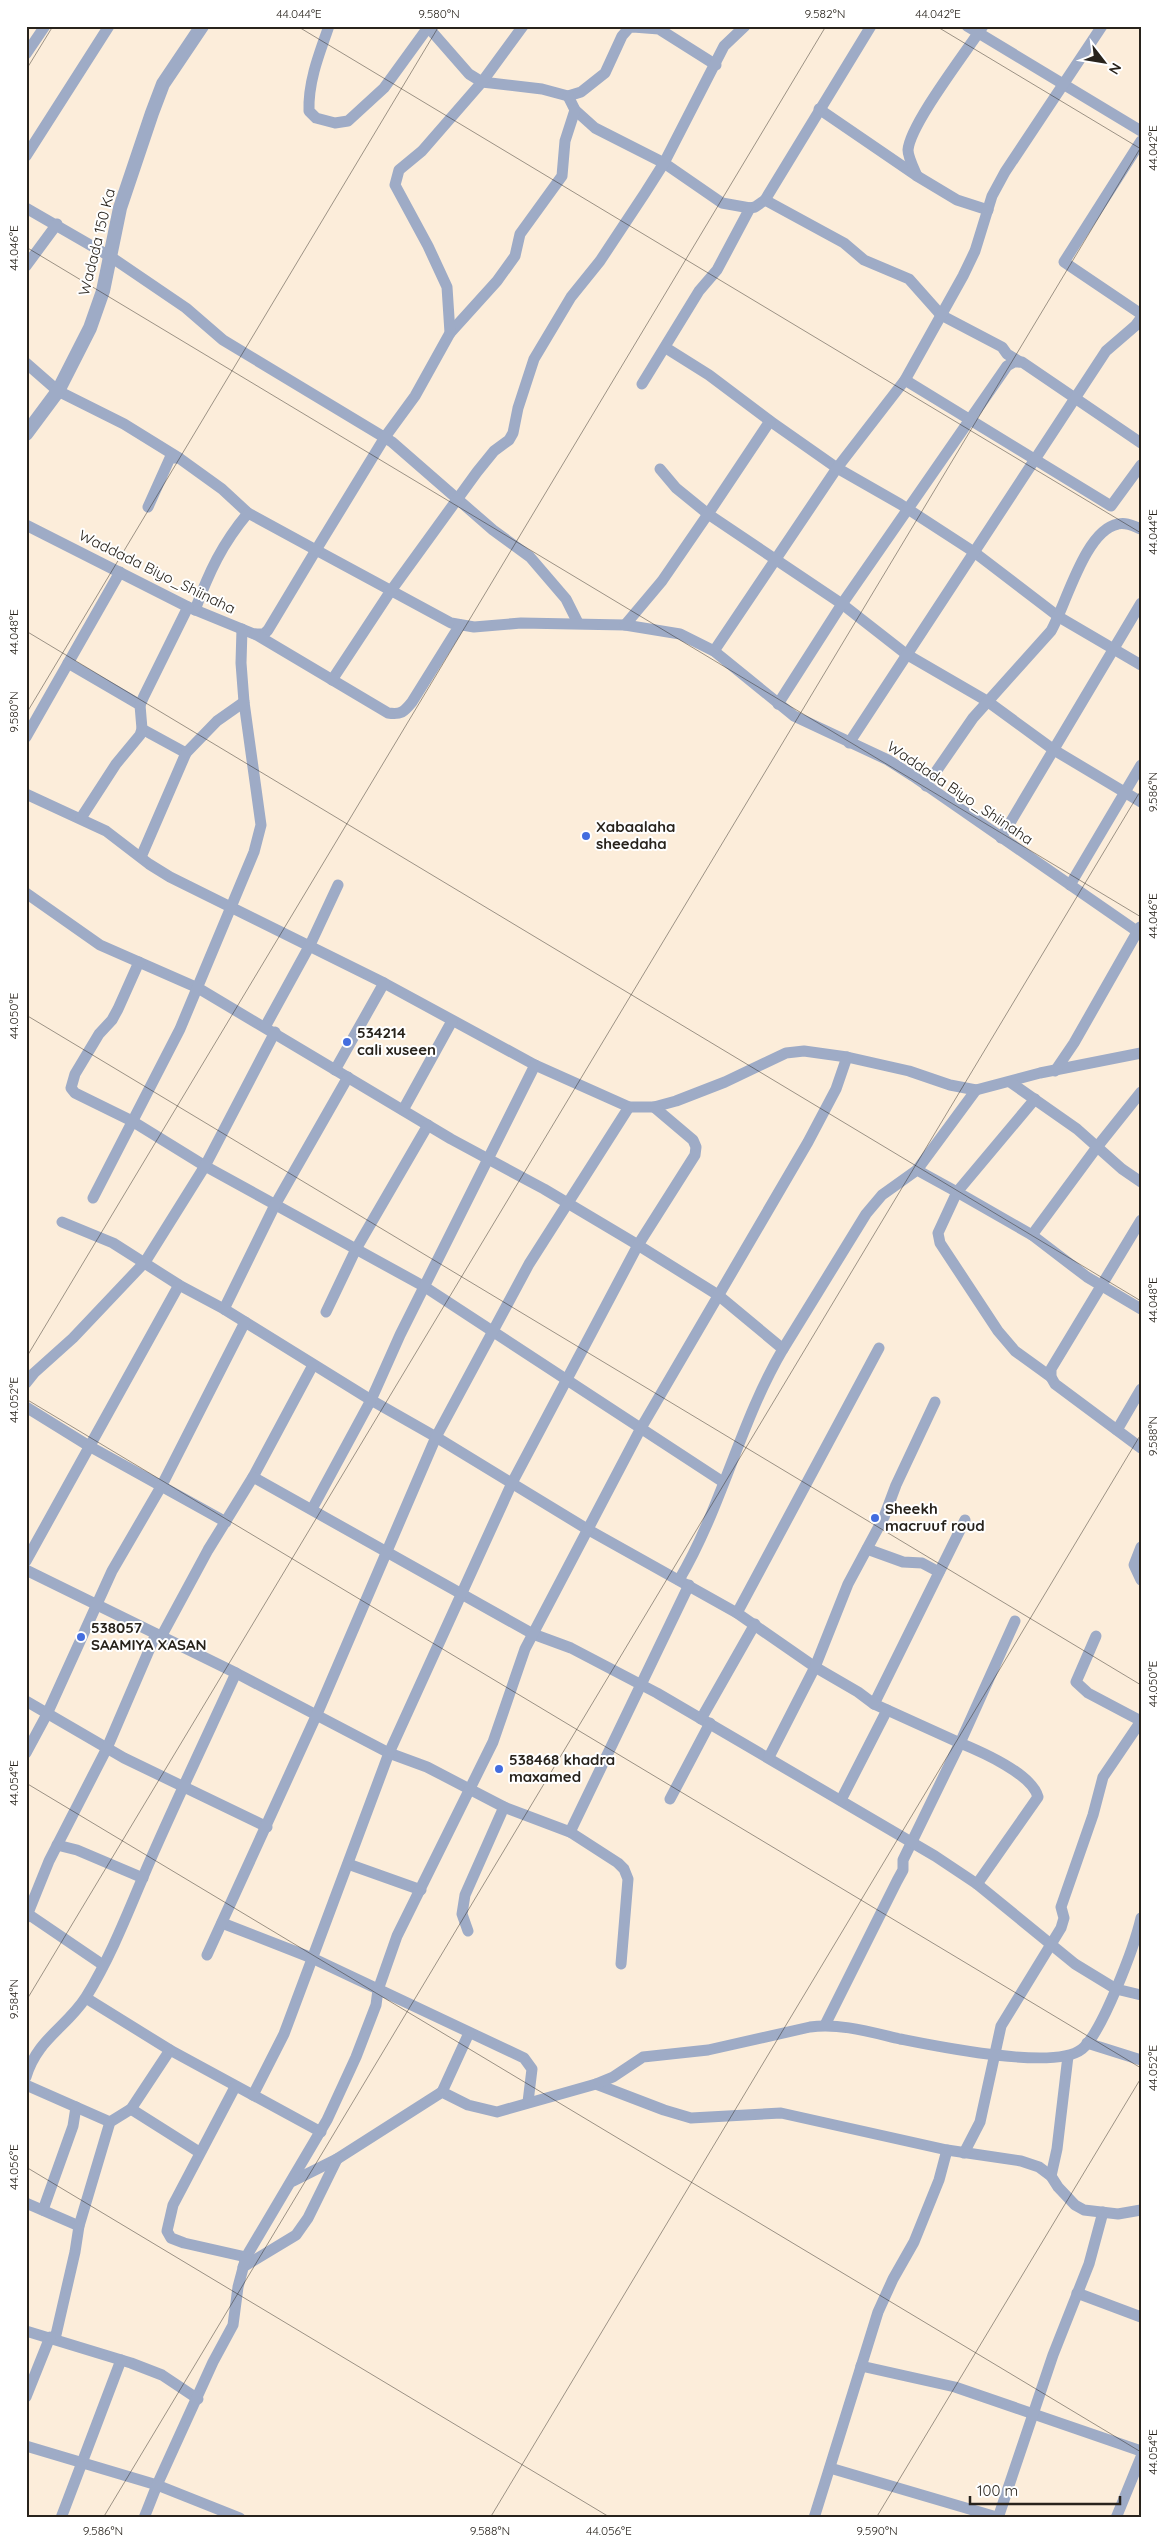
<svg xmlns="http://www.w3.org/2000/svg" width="1167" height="2544" viewBox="0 0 1167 2544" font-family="Quicksand,sans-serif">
<rect width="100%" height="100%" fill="#fcedda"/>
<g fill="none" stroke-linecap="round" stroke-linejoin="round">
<g stroke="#9eabc6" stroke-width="11">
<path d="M329,26C319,54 308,82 309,111L316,118L335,123L348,121L384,88L429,26"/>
<polyline points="427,26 469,74 482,82 542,89 568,96 581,92 605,73 622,36 629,28 633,27 659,29 716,65"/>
<polyline points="967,26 1141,131"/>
<polyline points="26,54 45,26"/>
<polyline points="568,96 575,110 595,128 664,163 722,203 750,208 755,207 765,200 871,26"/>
<polyline points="819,109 917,176 957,200 988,210"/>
<polyline points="1141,141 1064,262 1141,314"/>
<polyline points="26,156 109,26"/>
<path d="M917,176C914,169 908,157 908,150C910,124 967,51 983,26"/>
<polyline points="765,200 844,243 864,260 909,279 941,315 1002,347 1007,354 1020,362"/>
<polyline points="26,208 111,257 186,308 223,340 392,442 493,530 530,557 566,599 578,623"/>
<polyline points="26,266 57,224"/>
<polyline points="450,333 497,281 515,256 520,234 562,176 565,141 575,110"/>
<polyline points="666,348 709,375 770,421 837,468 900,504 974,552 1059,617 1141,665"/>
<polyline points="26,363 58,391 124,424 179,458"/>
<polyline points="905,380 1111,506 1141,465"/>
<polyline points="642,384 699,291 717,270 750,208"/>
<polyline points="660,469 676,488 708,514 770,421"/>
<polyline points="148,507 170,458 179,458 222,489 248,513"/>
<polyline points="26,525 188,607 254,634 264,634 268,630 316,550 451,623 474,627 521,623 625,625 680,634 714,651 794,716 888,760 913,776 1141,934"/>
<path d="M195,610C209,572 222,544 248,513L316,550L385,437L415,396L450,333L447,287L428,246L395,185L399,170L422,151L482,82L523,26"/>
<polyline points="625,625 662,581 708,514 842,604 906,654 987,701 1054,750 1141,802"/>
<path d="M255,634L388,713C401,715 404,712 412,702L460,625"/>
<polyline points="714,651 837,468 905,380 963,276 975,251 992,196 1005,172 1102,26"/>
<polyline points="68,663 140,705"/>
<polyline points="332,680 390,592 477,472 494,451 509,440 513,433 518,408 534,359 571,297 600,261 645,193 664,163 724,46 745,26"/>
<polyline points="778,704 842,604 1007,366 1014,362 1022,362 1141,443"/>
<polyline points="142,729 186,753"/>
<polyline points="26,737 120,572"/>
<polyline points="849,743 1106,351 1135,326 1141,318"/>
<path d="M926,786L973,718L1051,631C1066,605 1085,530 1118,524C1127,522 1133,526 1141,529"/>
<polyline points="26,794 106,831 149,864 170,877 384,983 535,1065 629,1107 654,1107 676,1101 725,1082 786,1053 804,1051 847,1057 909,1071 950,1085 976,1090 1040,1073 1141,1053"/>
<polyline points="81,818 116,764 140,735 142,729 140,705 144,696 188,607"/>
<polyline points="1001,838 1141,603"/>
<polyline points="141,857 186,753 217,721 244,702"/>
<polyline points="1070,885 1141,765"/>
<path d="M26,893L100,945L198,988L451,1139L544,1189L633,1242L718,1295L783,1349C740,1422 722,1507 679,1580"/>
<polyline points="139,962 118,1009 112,1020 99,1034 75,1074 71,1088 75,1093 132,1121 205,1166 425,1287 723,1482"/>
<polyline points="265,1027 310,945 338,885"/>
<polyline points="335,1070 384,983"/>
<polyline points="1055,1071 1074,1043 1140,927"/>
<polyline points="1010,1082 1077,1129 1122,1169 1141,1182"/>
<polyline points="1141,1092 1097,1147 1032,1235 1087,1277 1141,1309"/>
<polyline points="403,1110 452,1021"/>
<polyline points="917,1170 976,1090"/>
<polyline points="93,1198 180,1029 254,852 261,825 244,702 241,663 242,629"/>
<polyline points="1141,1220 1051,1369 1051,1377 1055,1384 1141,1448"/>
<polyline points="62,1222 113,1243 179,1285 224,1309 371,1400 436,1437 587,1529 737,1613 815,1667 858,1692 874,1704 960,1743 903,1860 903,1870 897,1881 825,2025"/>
<polyline points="1032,1235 957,1192 1035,1099"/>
<polyline points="224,1309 275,1205 348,1077"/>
<polyline points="326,1312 356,1249 428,1125"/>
<polyline points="783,1349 866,1214 882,1195 917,1170 957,1192 938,1233 940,1243 998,1331 1015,1351 1051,1377"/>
<polyline points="26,1383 34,1373 73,1338 145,1262 205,1166 275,1032"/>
<polyline points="26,1407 89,1446 226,1522"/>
<polyline points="1117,1430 1141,1389"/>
<polyline points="253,1477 313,1365"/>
<polyline points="312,1509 371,1400 400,1335 535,1065"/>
<polyline points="1141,1547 1134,1565 1141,1580"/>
<polyline points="867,1549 903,1562 922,1563 939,1572"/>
<polyline points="26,1561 179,1285"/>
<polyline points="26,1570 236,1673 389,1753 427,1767 504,1807 570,1832 618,1863 624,1869 628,1879 621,1964"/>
<polyline points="737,1613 879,1348"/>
<polyline points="1096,1636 1076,1682 1088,1693 1141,1721"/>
<polyline points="161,1637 208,1550 253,1477 533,1634 571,1648 657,1693 935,1856 977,1884 1075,1964 1116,1989 1141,1995"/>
<polyline points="26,1701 124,1758 267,1827"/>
<polyline points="874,1704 965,1520"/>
<polyline points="701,1719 755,1624"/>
<polyline points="26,1753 47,1714 112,1571 162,1485 245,1322"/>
<polyline points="769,1757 815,1667 848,1584 884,1517 896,1485 935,1402"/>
<polyline points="670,1799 710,1723"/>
<polyline points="841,1800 887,1710"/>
<polyline points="570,1832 689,1585"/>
<polyline points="57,1845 77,1850 143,1878"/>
<polyline points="348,1864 421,1890"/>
<path d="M977,1884L1038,1797C1032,1774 982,1752 960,1743L1015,1621"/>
<polyline points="28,1914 103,1965"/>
<polyline points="26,1918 49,1861 107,1748 156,1634"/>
<polyline points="222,1923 312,1958 524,2058 532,2069 528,2102"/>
<polyline points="468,1931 462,1914 465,1895 504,1807"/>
<polyline points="207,1955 317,1714 436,1437 529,1264 629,1107"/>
<polyline points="86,1998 170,2050 321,2132"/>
<polyline points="1087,2043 1141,2060"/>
<path d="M26,2077C37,2039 67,2027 86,1997C112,1955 130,1907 149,1863C177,1799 207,1736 236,1673"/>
<polyline points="596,2084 664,2110 691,2118 781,2113 947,2150 1021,2161 1039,2167 1051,2176 1058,2187 1075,2205 1084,2210 1118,2214 1141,2210"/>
<polyline points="26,2085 110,2122"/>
<polyline points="235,2087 173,2205 167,2231 171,2238 184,2243 246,2257"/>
<polyline points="442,2092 469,2033"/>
<polyline points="253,2095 284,2034 389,1753 512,1483 638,1245 695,1155 696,1147 693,1140 654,1107"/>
<polyline points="131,2109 199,2152"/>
<polyline points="964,2153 980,2122 1001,2026 1061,1928 1064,1918 1061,1907 1093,1815 1103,1777 1141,1721"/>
<polyline points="1051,2176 1057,2149 1068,2056"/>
<path d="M293,2181L337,2159L442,2092L468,2105L497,2112L596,2084L613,2077L643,2057L708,2050L810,2027C840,2023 870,2032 900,2039C935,2046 1055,2071 1082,2049C1102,2033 1135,1945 1141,1918"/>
<polyline points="26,2203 79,2226"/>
<polyline points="43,2210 73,2126 76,2107"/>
<polyline points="243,2267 296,2235 308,2218 337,2159"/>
<polyline points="1077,2293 1141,2317"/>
<polyline points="26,2331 131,2363 162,2375 198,2399"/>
<polyline points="55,2339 75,2252 79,2226 110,2122 131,2109 170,2050"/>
<polyline points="861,2366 955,2387 1141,2451"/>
<polyline points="26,2397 50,2337"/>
<polyline points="26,2446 157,2485 240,2518"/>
<polyline points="830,2468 1000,2518"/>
<polyline points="61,2518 121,2360"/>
<polyline points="144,2518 157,2485 213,2362 233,2325 238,2287 246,2257 327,2120 356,2057 376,2005 378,1990 397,1936 493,1742 525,1649 641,1428 808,1142 836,1089 847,1057"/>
<polyline points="814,2518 878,2312 893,2279 914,2242 939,2180 947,2150"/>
<polyline points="998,2518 1053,2355 1089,2264 1103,2212"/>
<polyline points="1116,2518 1141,2457"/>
</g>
<polyline stroke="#9eabc6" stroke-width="14" points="26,434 58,391 90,328 103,291 120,208 152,113 163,84 202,26"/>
</g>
<path fill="none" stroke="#28231c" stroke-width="1" stroke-opacity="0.45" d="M297,26L1141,533M936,26L1141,149M26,70L53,26M26,247L1141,917M26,631L1141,1301M26,714L439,26M26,1015L1141,1685M26,1358L826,26M26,1399L1141,2068M26,1783L1141,2452M26,2001L1141,147M26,2167L611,2518M103,2518L1141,790M490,2518L1141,1434M876,2518L1141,2078"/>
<g fill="#436ddf" stroke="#fff" stroke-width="2">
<circle cx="586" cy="836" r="5"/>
<circle cx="347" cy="1042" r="5"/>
<circle cx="875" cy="1518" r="5"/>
<circle cx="81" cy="1637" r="5"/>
<circle cx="499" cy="1769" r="5"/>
</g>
<g text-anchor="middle" stroke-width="4" stroke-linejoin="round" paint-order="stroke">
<g font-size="15" fill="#28231c" stroke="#fff">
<text transform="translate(97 242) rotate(-76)" y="5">Wadada 150 Ka</text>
<text transform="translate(157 572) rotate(26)" y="5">Waddada Biyo_Shiinaha</text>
<text transform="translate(960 793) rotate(34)" y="5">Waddada Biyo_Shiinaha</text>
</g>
<g font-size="15" font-weight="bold" fill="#28231c" stroke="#fff" text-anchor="start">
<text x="596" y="832">Xabaalaha<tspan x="596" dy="17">sheedaha</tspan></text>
<text x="357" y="1038">534214<tspan x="357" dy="17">cali xuseen</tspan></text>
<text x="885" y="1514">Sheekh<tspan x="885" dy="17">macruuf roud</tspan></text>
<text x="91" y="1633">538057<tspan x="91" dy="17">SAAMIYA XASAN</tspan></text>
<text x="509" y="1765">538468 khadra<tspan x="509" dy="17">maxamed</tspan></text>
</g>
</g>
<rect width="1167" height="2544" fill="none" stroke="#ffffff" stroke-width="55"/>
<g transform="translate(1104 62) rotate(121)" stroke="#ffffff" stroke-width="4" paint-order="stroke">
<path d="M0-4L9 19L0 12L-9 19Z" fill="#28231c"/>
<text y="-8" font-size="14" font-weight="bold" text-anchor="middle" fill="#28231c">N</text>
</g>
<path d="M970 2496v8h150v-8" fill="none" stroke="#28231c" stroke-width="2.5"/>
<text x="977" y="2496" font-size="15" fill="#28231c" stroke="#ffffff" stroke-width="4" paint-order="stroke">100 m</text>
<rect x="28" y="28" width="1112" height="2488" fill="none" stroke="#28231c" stroke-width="2"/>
<g font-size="12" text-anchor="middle" fill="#28231c">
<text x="299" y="18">44.044°E</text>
<text x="439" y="18">9.580°N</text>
<text x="825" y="18">9.582°N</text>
<text x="938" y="18">44.042°E</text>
<text transform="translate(1153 148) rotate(-90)" y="4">44.042°E</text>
<text transform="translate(14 248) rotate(-90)" y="4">44.046°E</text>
<text transform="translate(1153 532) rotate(-90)" y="4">44.044°E</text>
<text transform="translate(14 632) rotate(-90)" y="4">44.048°E</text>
<text transform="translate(14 712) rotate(-90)" y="4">9.580°N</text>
<text transform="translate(1153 792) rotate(-90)" y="4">9.586°N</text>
<text transform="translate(1153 916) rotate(-90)" y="4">44.046°E</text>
<text transform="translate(14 1016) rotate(-90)" y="4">44.050°E</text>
<text transform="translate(1153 1300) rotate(-90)" y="4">44.048°E</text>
<text transform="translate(14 1400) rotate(-90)" y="4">44.052°E</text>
<text transform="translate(1153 1436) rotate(-90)" y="4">9.588°N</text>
<text transform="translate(1153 1684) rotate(-90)" y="4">44.050°E</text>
<text transform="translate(14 1783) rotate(-90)" y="4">44.054°E</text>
<text transform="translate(14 1999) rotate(-90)" y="4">9.584°N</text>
<text transform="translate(1153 2068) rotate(-90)" y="4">44.052°E</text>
<text transform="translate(14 2167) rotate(-90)" y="4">44.056°E</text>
<text transform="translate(1153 2452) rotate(-90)" y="4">44.054°E</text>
<text x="103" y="2535">9.586°N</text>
<text x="490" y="2535">9.588°N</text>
<text x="609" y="2535">44.056°E</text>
<text x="877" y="2535">9.590°N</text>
</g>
</svg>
